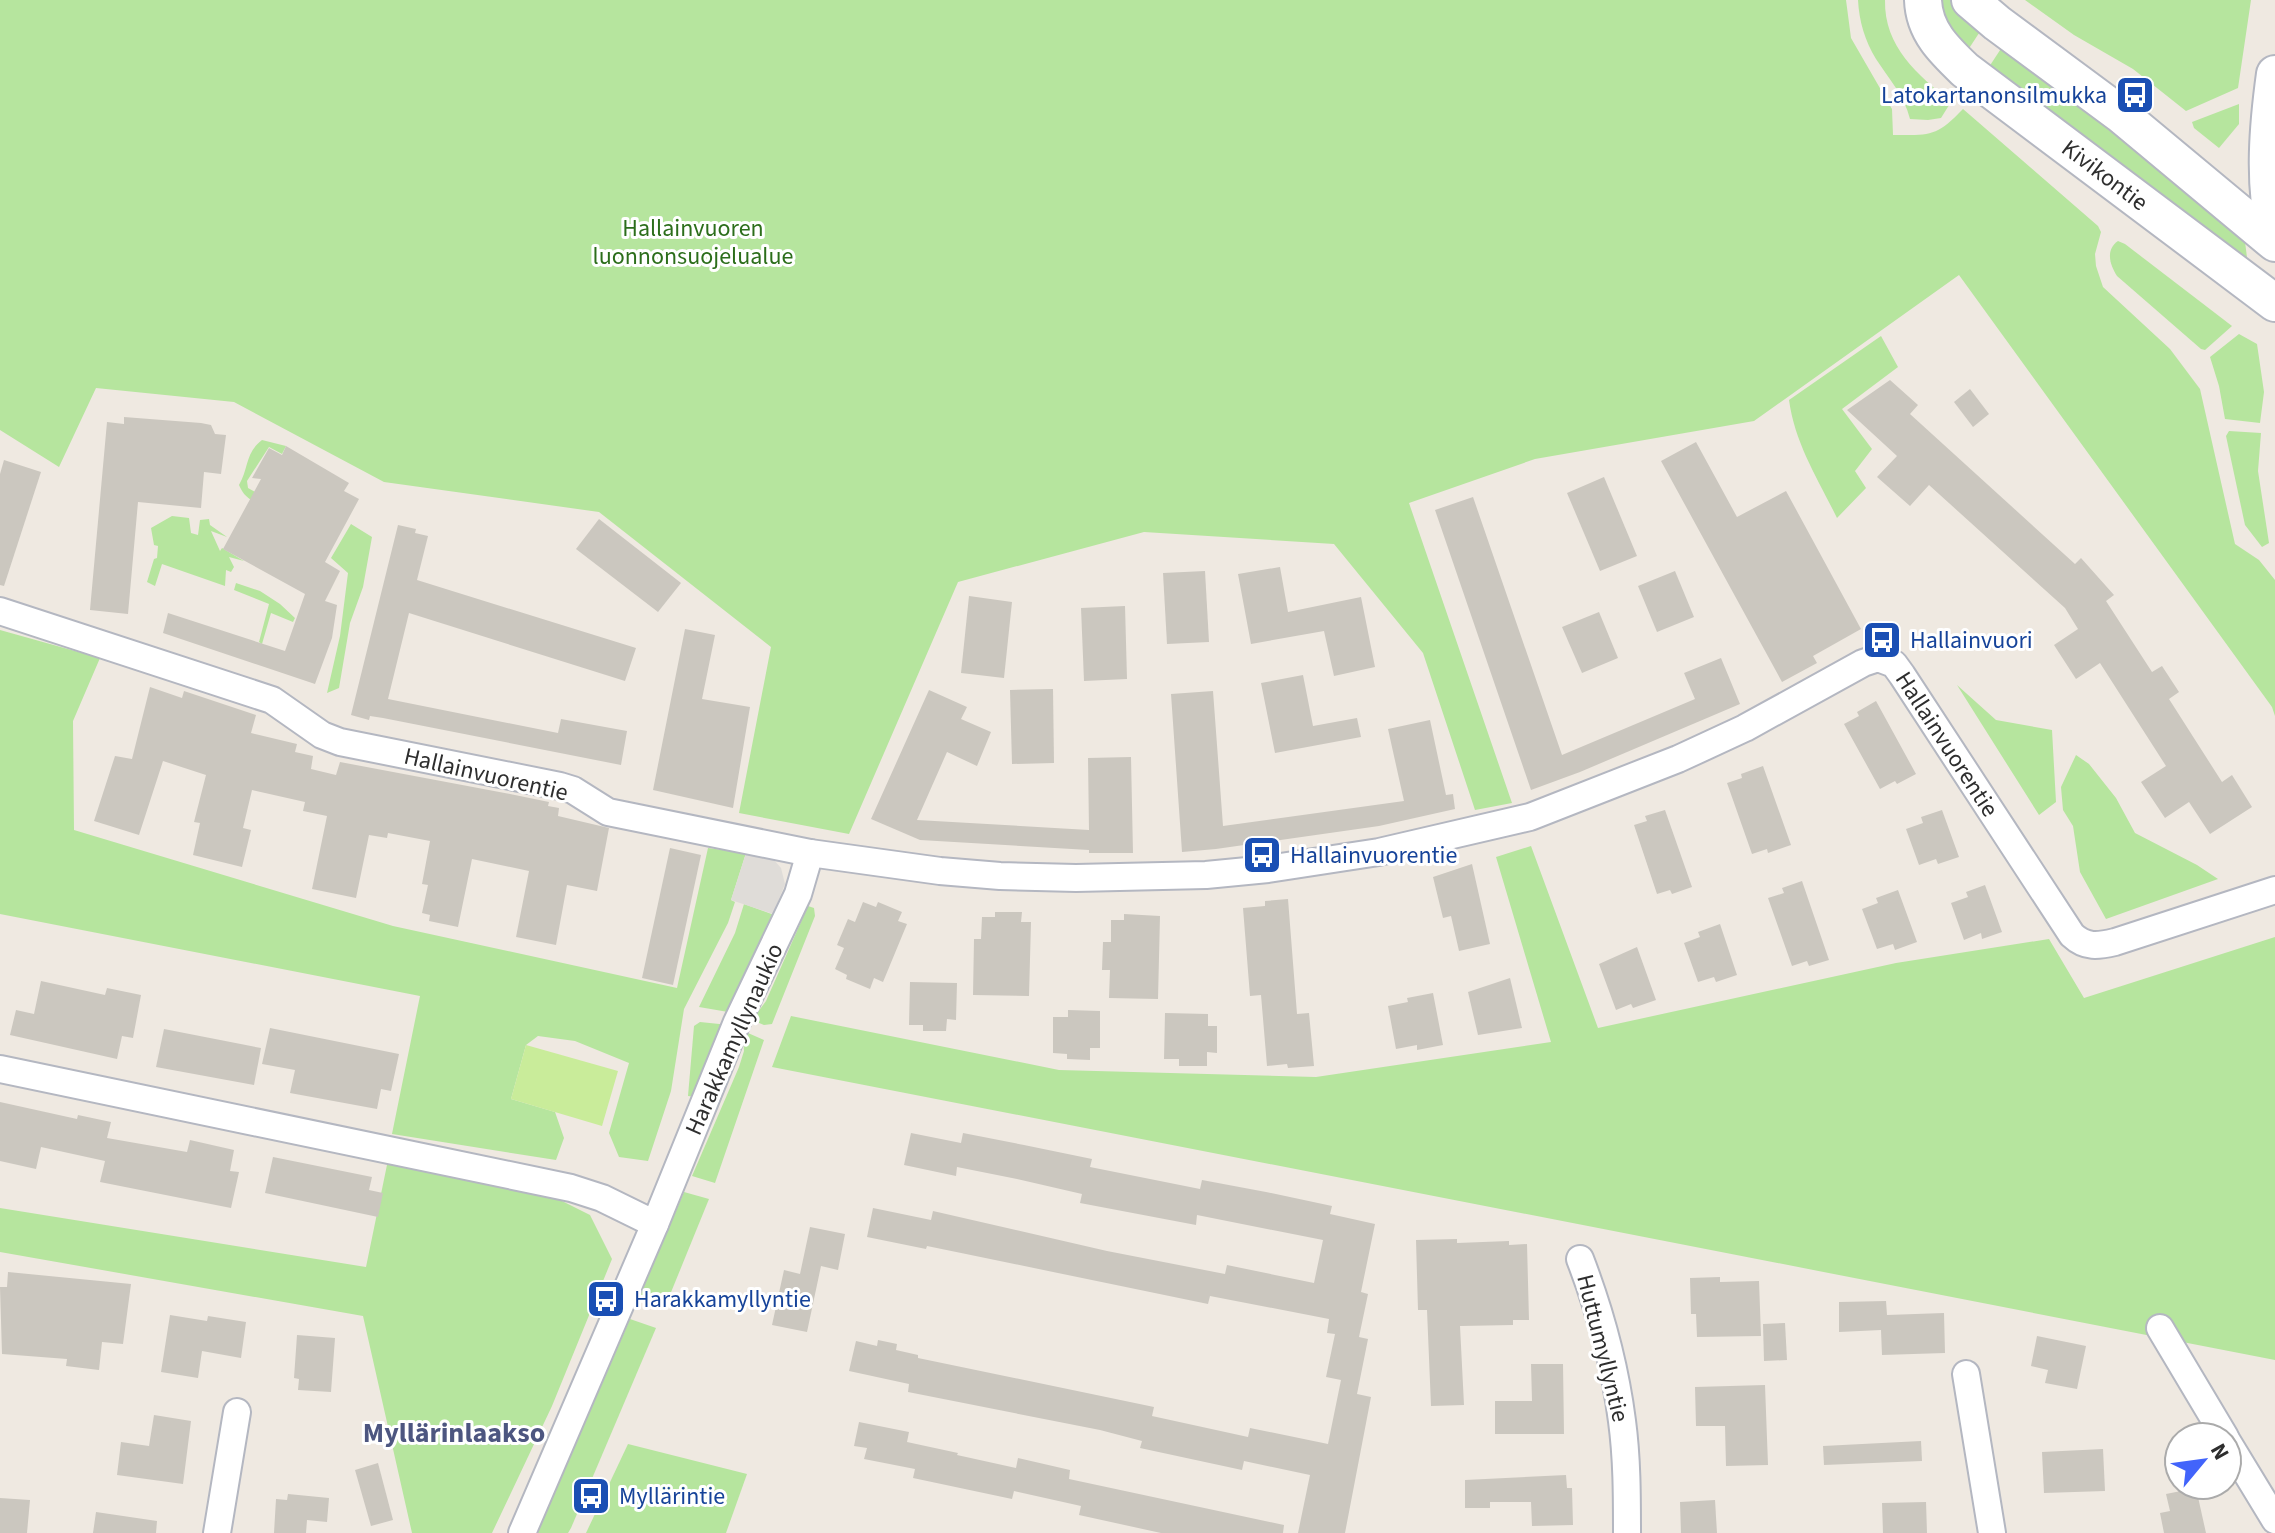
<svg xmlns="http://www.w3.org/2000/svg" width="2275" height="1533" viewBox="0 0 2275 1533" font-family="'Source Sans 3',sans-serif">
<rect width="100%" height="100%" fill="#efe9e1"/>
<g fill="#b6e59e">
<path d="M0,0H1846L1851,38L1892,109L1893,135C1931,135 1936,137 1963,109L2098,226L2101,232L2095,254L2096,266L2103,287L2170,349L2200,389L2235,544L2259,560L2275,580V716L2272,707L1959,275L1754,421L1535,459L1409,503L1512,803L1475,810L1423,653L1334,544L1144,532L958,582L849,834L739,813L771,647L599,512L384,482L234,402L96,388L59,467L0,430Z"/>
<path d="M1858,0H1885C1884,47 1918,75 1951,102L1941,118L1928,120L1910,119C1904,95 1889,79 1876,59C1865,41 1859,21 1858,0Z"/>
<path d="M1940,0H1956L1983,27L1966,53C1952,41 1943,18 1940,0Z"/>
<polygon points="2025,0 2251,0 2238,88 2186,111 2133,69 2074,35"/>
<polygon points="2006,41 2244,234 2249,273 1987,70"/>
<polygon points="2239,104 2239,124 2219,148 2194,128 2192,122"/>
<path d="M2118,241L2125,244L2232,326L2205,350L2201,349L2117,276C2110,265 2105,250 2118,241Z"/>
<polygon points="2239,334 2257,344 2264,392 2260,423 2225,419 2219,386 2210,357"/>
<path d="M1881,336L1898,367L1842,409L1872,449L1855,471L1866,488L1837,518C1818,479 1795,444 1789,400Z"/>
<polygon points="2229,431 2261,433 2258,471 2269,543 2262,547 2245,525 2226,436"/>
<path d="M262,440L286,446L282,454L269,447L247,481L248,488L277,504C259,505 246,502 239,485C249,468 245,453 262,440Z"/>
<polygon points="172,516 189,518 191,533 198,535 200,520 209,519 210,525 227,537 211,531 220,551 222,548 244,561 229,557 234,567 231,572 226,570 225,586 162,564 155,586 147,582 154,559 157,558 158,546 154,545 151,528"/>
<polygon points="351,524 372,537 363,587 350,623 339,688 327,693 340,636 348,573 331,558"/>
<polygon points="236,583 260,591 280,604 295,618 293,622 271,613 262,644 259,642 269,604 234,590"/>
<polygon points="0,630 100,658 73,721 74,830 393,926 677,988 708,848 746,853 731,900 735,902 728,923 684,1009 671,1091 648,1161 619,1157 609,1133 629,1063 575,1041 538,1036 526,1045 511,1099 555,1112 564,1138 556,1160 392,1134 420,996 0,914"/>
<polygon points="1957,685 1996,720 2052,730 2056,802 2039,815"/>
<polygon points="2076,755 2089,764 2116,798 2135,833 2197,865 2218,879 2106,919 2080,872 2073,826 2063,810 2061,787"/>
<polygon points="1531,846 1598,1028 1896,963 2049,939 2084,998 2275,937 2275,1360 772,1067 791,1016 1059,1070 1316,1077 1551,1042 1496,857"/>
<polygon points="744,904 777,916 734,1013 699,1007 735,933"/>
<polygon points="808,906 814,908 815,916 772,1024 764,1025 752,1020 766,1001"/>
<polygon points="700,1022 729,1025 697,1097 688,1096 694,1026"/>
<polygon points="748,1033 764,1040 715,1183 692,1176 739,1067 744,1051 743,1037"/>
<polygon points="388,1160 556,1198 590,1215 612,1259 552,1406 492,1533 412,1533 363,1316 0,1252 0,1208 366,1267"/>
<polygon points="684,1192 709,1199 665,1307 638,1300"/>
<polygon points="630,1319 656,1328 571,1528 568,1533 537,1533"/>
<polygon points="628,1444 747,1474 726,1533 586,1533"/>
</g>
<polygon fill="#c9ec9a" points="526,1045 618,1071 602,1126 511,1099"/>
<polygon fill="#dfdcd8" points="746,853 774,860 781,868 785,884 773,914 731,900"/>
<g fill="#cbc7bf">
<polygon points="1890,380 1918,405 1910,414 2075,564 2081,558 2114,595 2106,601 2152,672 2162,666 2179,692 2169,699 2222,782 2232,775 2252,807 2210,834 2189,802 2165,818 2141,782 2166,766 2132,713 2100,663 2076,679 2054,645 2078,629 2065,608 1929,485 1910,506 1877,477 1897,456 1847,410"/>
<polygon points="1970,389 1989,414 1973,427 1954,402"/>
<polygon points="124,417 201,423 211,425 215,434 226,435 221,474 204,472 201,508 138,502 128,614 90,610 107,422 124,424"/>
<polygon points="1696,442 1737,517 1786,491 1861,629 1813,656 1817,663 1782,682 1661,461"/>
<polygon points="286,446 349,483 344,491 359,499 325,562 340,571 325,601 337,605 332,638 315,684 163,633 168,613 285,651 305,594 223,549 261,479 252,478 269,448 282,455"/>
<polygon points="4,460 41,472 4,586 0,585 0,474"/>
<polygon points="1604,477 1637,556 1600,571 1567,493"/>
<polygon points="1473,497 1562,755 1695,699 1684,673 1721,658 1740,704 1580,772 1531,790 1435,510"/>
<polygon points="599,519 681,583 658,612 576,549"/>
<polygon points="398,525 416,529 415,533 428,536 417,580 636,648 625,681 409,613 388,699 558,733 561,719 627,731 621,765 383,718 370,716 369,720 351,715"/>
<polygon points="1280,567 1288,612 1361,597 1375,667 1334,676 1324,631 1251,644 1238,574"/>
<polygon points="1205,571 1209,642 1167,644 1163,573"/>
<polygon points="1675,571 1694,617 1657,632 1638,586"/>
<polygon points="969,596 1012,602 1004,678 961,673"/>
<polygon points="1125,606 1127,679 1084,681 1081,608"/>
<polygon points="1599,612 1618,658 1582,673 1562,627"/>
<polygon points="685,629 715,635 702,699 750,707 733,808 653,790"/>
<polygon points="1303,675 1313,726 1357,718 1361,737 1275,753 1261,683"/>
<polygon points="150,687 182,698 184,691 256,715 251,733 297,744 295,752 313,756 311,769 336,775 340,762 510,794 549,802 548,806 559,808 558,816 609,828 597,891 567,885 556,945 516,937 529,871 472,859 458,927 429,921 430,915 422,913 428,885 422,884 430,841 388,833 387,838 369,835 356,898 312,889 327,816 303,811 305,802 252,790 243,828 251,830 242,867 193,855 200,823 194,822 206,775 163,761 139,835 94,821 115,756 132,759"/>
<polygon points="1053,689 1054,763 1012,764 1010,690"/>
<polygon points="929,690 967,707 961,719 991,732 977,766 947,752 917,820 1089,830 1088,758 1131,757 1133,853 1089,853 1089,850 920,840 871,819"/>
<polygon points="1213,691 1223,826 1404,801 1388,729 1430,720 1446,795 1453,794 1455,809 1379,826 1216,849 1182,852 1171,694"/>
<polygon points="1876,701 1916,774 1897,784 1895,781 1880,789 1844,724 1859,716 1857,712"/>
<polygon points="1763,766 1791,845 1768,853 1767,849 1752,854 1727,783 1742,778 1741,774"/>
<polygon points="1665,810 1692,887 1672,894 1670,890 1657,894 1634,825 1647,821 1645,816"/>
<polygon points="1942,810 1959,857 1938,864 1936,859 1919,865 1906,829 1923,823 1921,817"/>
<polygon points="670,848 701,855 673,985 642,978"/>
<polygon points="1472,864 1490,944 1459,951 1451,916 1443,918 1433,877"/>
<polygon points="1802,881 1829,960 1809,966 1807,961 1792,966 1768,898 1784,893 1782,888"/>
<polygon points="1985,885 2002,932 1982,939 1981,933 1964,940 1951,903 1968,897 1966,892"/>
<polygon points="1898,890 1917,942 1895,950 1893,944 1877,949 1862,909 1878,903 1876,898"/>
<polygon points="1288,899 1297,1014 1309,1013 1314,1066 1288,1068 1287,1064 1267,1066 1261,995 1250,996 1243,908 1265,906 1265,901"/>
<polygon points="863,902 876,907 878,902 902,912 898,921 907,924 883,982 874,978 870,989 846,979 847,975 835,969 844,948 837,945 848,919 855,922"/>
<polygon points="995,912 1022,912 1021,922 1031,922 1029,996 973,995 974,939 981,939 982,917 995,917"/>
<polygon points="1124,914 1160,916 1158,999 1109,998 1110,970 1102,970 1103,942 1111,942 1111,920 1124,920"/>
<polygon points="1720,924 1737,975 1716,982 1714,977 1698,982 1684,943 1700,937 1698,932"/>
<polygon points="1637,947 1656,1000 1633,1008 1631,1004 1616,1010 1599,964"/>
<polygon points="1510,978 1522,1028 1478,1035 1468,992"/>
<polygon points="41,981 105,995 107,988 141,995 133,1038 122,1036 117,1059 10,1035 16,1010 34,1014"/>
<polygon points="910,982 957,983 956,1020 947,1019 946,1031 923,1031 923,1025 909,1025"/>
<polygon points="1433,993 1443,1045 1417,1050 1417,1045 1396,1049 1388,1006 1408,1002 1407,998"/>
<polygon points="1068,1010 1100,1011 1100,1048 1090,1048 1090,1060 1067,1059 1067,1054 1053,1053 1053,1017 1068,1017"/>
<polygon points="1165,1013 1208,1014 1208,1026 1217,1026 1217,1053 1207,1052 1207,1066 1179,1066 1179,1059 1164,1059"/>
<polygon points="270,1028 399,1054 391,1091 381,1089 377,1109 290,1093 295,1070 262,1064"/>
<polygon points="164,1029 261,1048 254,1085 156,1067"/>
<polygon points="0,1102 77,1119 78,1115 111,1122 107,1138 187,1152 190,1140 234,1150 230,1171 239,1172 231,1208 100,1182 105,1161 41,1147 36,1169 0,1161"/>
<polygon points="911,1133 961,1143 963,1133 1024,1145 1092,1159 1090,1167 1200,1189 1202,1180 1266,1192 1332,1206 1330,1214 1375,1224 1361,1292 1368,1294 1359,1337 1368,1339 1357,1394 1371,1397 1345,1533 1298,1533 1310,1475 1244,1461 1242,1470 1140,1448 1142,1441 1100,1430 908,1392 909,1384 849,1371 856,1341 877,1346 878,1340 897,1344 896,1350 918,1355 918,1358 1154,1407 1152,1416 1248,1437 1250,1428 1328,1444 1341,1380 1326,1377 1335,1334 1327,1333 1329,1319 1210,1296 1208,1304 966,1254 927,1246 926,1249 867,1237 873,1208 931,1220 933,1211 1107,1251 1225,1274 1227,1265 1314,1283 1323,1240 1197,1215 1196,1225 1080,1203 1082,1194 1017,1179 957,1167 956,1176 904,1165"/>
<polygon points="273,1157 372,1177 369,1190 383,1193 378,1217 265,1193"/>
<polygon points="810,1227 845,1234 838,1270 821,1266 807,1332 772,1325 784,1270 800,1274"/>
<polygon points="1457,1239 1457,1243 1509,1241 1509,1245 1527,1244 1529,1320 1513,1320 1513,1325 1460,1326 1464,1405 1431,1406 1427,1310 1418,1310 1416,1240"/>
<polygon points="8,1272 131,1284 123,1344 102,1342 99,1370 66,1366 67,1359 2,1354 0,1287 7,1287"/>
<polygon points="1720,1277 1720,1282 1759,1281 1761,1336 1697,1337 1696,1314 1691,1314 1690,1278"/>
<polygon points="1886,1301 1887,1315 1944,1313 1945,1353 1882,1355 1881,1330 1839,1332 1839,1302"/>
<polygon points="170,1315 207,1321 208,1316 246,1322 241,1358 202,1351 198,1378 161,1372"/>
<polygon points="1785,1323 1787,1360 1764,1361 1763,1324"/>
<polygon points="297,1335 335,1338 331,1392 298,1390 299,1379 294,1378"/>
<polygon points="2037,1336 2086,1346 2077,1389 2045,1383 2048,1370 2031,1366"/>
<polygon points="1531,1364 1563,1364 1564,1434 1495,1434 1495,1401 1532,1401"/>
<polygon points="1765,1385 1768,1465 1726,1466 1725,1426 1696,1426 1695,1387"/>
<polygon points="154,1415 191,1421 183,1484 117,1475 121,1442 149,1446"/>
<polygon points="859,1422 909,1432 907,1442 958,1453 957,1455 1016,1468 1018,1458 1070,1470 1069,1479 1284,1525 1283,1533 1161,1533 1079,1515 1081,1506 1014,1491 1012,1499 913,1478 915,1469 864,1459 867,1448 854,1446"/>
<polygon points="1921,1441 1922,1461 1824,1465 1823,1446"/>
<polygon points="2103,1449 2105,1491 2044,1493 2042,1452"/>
<polygon points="378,1463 393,1520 371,1526 355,1470"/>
<polygon points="1566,1475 1567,1488 1572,1488 1573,1525 1532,1526 1531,1502 1490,1502 1490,1508 1465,1508 1465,1480"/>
<polygon points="2196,1488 2206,1533 2164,1533 2160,1513 2170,1511 2166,1494"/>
<polygon points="288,1494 329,1498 327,1522 307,1520 306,1533 274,1533 276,1499 287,1500"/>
<polygon points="0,1498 30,1500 27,1533 0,1533"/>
<polygon points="1715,1500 1717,1533 1681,1533 1680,1502"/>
<polygon points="1926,1502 1927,1533 1883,1533 1882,1503"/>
<polygon points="96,1512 157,1521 156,1533 93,1533"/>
</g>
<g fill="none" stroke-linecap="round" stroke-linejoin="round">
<defs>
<g id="street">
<path d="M0,611L272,700L322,735L340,742L560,786L573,790L608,812L810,853L940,871L1000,876L1076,878L1206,875L1268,869L1379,852L1530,817L1678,759L1745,728L1863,663L1878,658L1894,664L1902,675L2072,935C2086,948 2098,946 2115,942L2275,890"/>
<polyline points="0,1069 571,1188 602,1198 655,1224"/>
<path d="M1580,1259C1600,1311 1615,1366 1622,1421C1627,1458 1627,1496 1627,1533"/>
<polyline points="2160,1328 2225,1437"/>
<polyline points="1966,1374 1992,1533"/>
<polyline points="2227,1441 2275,1520"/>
<polyline points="217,1533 237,1412"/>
<polyline points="522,1533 655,1224 737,1022 798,894 810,853"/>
</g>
<g id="secondary">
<path d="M1923,0C1924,31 1944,50 1965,70L2275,303"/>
<polyline points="1970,0 1997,23 2120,114 2275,243"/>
<path d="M2275,74C2268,125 2263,182 2275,233"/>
</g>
</defs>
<use href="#street" stroke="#b4b7c1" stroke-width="30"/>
<use href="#secondary" stroke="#b4b7c1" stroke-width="40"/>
<use href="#street" stroke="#fff" stroke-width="26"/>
<use href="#secondary" stroke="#fff" stroke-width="36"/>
</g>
<defs>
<symbol id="bus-square" viewBox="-11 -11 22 22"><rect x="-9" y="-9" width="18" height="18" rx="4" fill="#1a4fb4" stroke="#fff"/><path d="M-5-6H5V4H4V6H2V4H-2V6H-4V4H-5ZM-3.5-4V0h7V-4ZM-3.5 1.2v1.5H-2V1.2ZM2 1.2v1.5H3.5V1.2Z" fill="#fff"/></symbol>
</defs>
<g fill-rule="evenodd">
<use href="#bus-square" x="2113" y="73" width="44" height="44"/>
<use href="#bus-square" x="1860" y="618" width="44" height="44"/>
<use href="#bus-square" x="1240" y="833" width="44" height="44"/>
<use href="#bus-square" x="584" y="1277" width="44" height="44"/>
<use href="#bus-square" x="569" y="1474" width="44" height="44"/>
</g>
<g text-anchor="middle" stroke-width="6" stroke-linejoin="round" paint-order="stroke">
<g font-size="24" fill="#164399" stroke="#fff" text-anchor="start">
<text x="2107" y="103" text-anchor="end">Latokartanonsilmukka</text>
<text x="1910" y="648">Hallainvuori</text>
<text x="1290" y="863">Hallainvuorentie</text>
<text x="634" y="1307">Harakkamyllyntie</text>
<text x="619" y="1504">Myllärintie</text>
</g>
<g font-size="24" fill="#2e2e2e" stroke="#fff">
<text transform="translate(2105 175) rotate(37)" y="8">Kivikontie</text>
<text transform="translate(1947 744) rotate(57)" y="8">Hallainvuorentie</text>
<text transform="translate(486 774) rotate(13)" y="8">Hallainvuorentie</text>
<text transform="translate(734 1039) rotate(-66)" y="8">Harakkamyllynaukio</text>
<text transform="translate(1603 1348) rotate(76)" y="8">Huttumyllyntie</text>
</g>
<g font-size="24" fill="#2c6e1b" stroke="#fff">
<text x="693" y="236">Hallainvuoren<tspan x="693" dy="28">luonnonsuojelualue</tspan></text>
</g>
<g font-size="28" font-weight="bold" fill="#4d5680" stroke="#fff">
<text x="454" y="1442">Myllärinlaakso</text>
</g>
</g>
<g transform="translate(2203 1461) rotate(61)"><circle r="38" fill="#ffffff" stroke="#ababab" stroke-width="2"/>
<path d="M0-6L14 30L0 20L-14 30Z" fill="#4264fb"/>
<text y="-12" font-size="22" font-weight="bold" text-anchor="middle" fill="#2e2e2e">N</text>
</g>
</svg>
